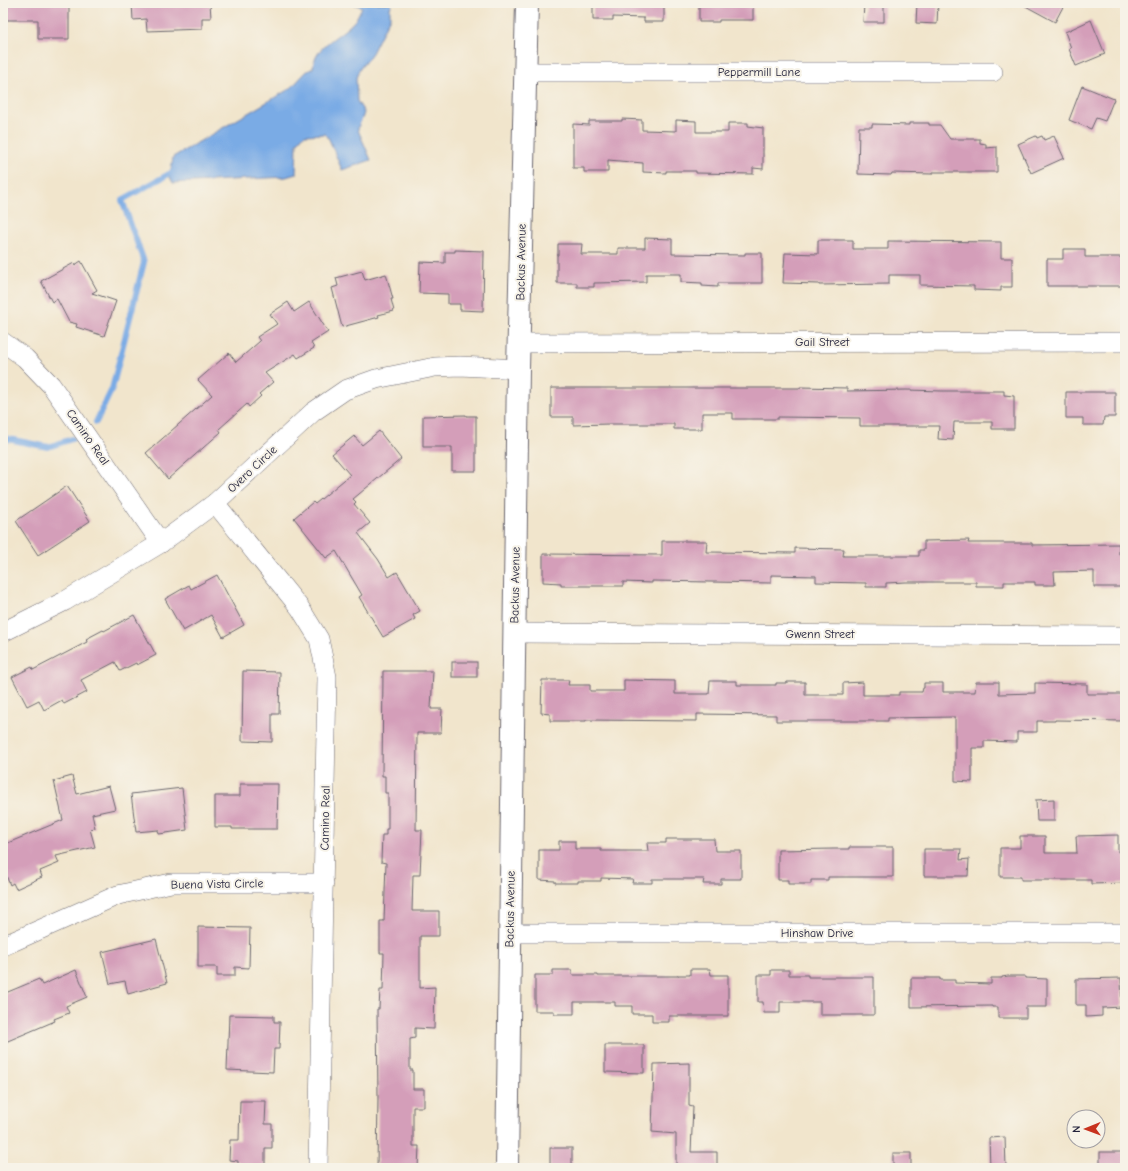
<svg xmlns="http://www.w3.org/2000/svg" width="1128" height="1171" viewBox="0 0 1128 1171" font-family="'Comic Neue',sans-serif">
<rect width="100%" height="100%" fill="#f7f3e8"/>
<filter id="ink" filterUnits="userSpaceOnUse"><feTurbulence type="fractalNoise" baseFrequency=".025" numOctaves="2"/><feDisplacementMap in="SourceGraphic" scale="8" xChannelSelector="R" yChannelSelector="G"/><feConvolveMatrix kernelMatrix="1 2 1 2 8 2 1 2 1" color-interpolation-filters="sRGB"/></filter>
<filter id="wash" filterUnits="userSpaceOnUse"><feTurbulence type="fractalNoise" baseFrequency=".012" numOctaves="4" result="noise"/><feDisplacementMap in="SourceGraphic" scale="16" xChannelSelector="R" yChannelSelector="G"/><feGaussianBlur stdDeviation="0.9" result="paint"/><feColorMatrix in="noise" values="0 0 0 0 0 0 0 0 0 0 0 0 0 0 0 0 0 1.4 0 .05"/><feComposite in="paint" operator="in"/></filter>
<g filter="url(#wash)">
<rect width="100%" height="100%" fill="#f1e5cc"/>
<path fill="#7aabe5" stroke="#4e6690" d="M351,3H392L390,8V17L372,53L359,70L356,78L357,101L364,112C363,119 358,124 358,130L371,160L342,170L329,139L325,134L304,135L297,143L296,174L286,177L173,183L170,177L173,157L291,88L306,72L313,68C315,44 343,36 356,19C358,15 360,11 362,7Z"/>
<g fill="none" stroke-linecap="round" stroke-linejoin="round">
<g stroke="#7aabe5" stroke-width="6">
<polyline points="96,422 112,389 144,262 122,200 178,169"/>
<polyline points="3,438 48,447 72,439"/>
</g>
</g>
<g id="blocks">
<g fill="#d49eb9">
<polygon points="3,3 69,3 69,39 38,39 38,20 3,20"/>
<polygon points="132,3 210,3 211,18 202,18 202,29 147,31 146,19 133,20"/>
<polygon points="593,3 664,3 664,22 644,22 644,18 613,17 613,20 593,20"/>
<polygon points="699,3 753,3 753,20 719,20 719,22 699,22"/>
<polygon points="864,3 884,3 884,22 863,22"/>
<polygon points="917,3 938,3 937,24 916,23"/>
<polygon points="1020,3 1065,3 1055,22"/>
<polygon points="1091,20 1105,54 1076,66 1069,49 1071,48 1065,32"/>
<polygon points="1082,86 1114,99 1105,121 1096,118 1091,129 1069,120"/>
<polygon points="622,119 642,120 642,130 676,131 676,120 696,121 696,132 728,132 728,123 748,123 748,126 763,128 763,169 753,168 753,174 696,173 696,171 666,171 666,173 643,172 643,163 608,160 608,172 584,172 584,168 573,168 573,124 589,125 589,121 622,121"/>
<polygon points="909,123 929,123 929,125 940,125 950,139 980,139 980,143 986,144 986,148 997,147 997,172 932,172 932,174 892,173 891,175 858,174 859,127 872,127 872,124 909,125"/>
<polygon points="1036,136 1037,138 1042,136 1044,140 1054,136 1064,158 1031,173 1018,144"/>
<polygon points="645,238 672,239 672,254 745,255 745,253 762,253 762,283 718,283 718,287 702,286 702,283 681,282 681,274 646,274 646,282 594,283 594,287 577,287 577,283 557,283 557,255 558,255 558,244 582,244 581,254 618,254 618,248 645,248"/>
<polygon points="818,240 853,240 853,249 888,249 888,241 1001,242 1001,258 1012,258 1012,287 1001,287 1001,291 974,290 974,286 920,285 920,275 889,275 889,284 819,285 819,284 783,283 785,253 818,254"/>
<polygon points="1063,249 1085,249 1085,257 1125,257 1125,286 1047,286 1047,259 1063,259"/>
<polygon points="455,250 484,251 483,311 460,310 460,304 448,304 448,294 419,293 420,262 445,263 445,252 455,252"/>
<polygon points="81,261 97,290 92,293 116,301 104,336 76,327 77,324 69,322 57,299 52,302 41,281 74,263 75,265"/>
<polygon points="362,271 365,280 386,274 393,299 391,299 394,311 378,315 379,317 342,327 332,288 338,286 336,278"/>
<polygon points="288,302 294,312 309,302 328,332 311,343 314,348 298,358 295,354 265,373 273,382 259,394 261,396 249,407 247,404 219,429 221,432 168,479 146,453 212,395 198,380 229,353 236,362 260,341 257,337 277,324 270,314"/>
<polygon points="800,387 847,388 847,391 907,390 942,391 1004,391 1004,395 1014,396 1014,429 992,429 992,422 954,422 953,440 938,439 939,426 860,426 860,418 778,417 778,419 733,419 733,413 702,413 702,429 674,429 674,424 608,424 573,425 573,417 551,417 551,388 800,388"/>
<polygon points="1066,392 1115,392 1115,417 1104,417 1103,425 1083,425 1083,418 1066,418"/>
<polygon points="466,415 466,416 476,416 476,471 452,471 452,447 423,447 423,416"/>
<polygon points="379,431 401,459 353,499 356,502 354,504 370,523 358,533 378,559 389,577 397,572 420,611 413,615 415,619 383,637 359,597 362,595 336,551 326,558 294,518 313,502 315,504 350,475 332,454 354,436 362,445"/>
<polygon points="67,486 90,521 38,555 16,521"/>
<polygon points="969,540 968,543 1032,543 1032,545 1119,544 1119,554 1125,554 1125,583 1123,583 1123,587 1094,587 1094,571 1054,572 1055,585 1035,585 1035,582 1004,582 1004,586 976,586 976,582 906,582 886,583 886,587 866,587 866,583 816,582 816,576 771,575 771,583 652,581 652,583 623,582 623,586 561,586 561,583 543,582 543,554 662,555 662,541 707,541 706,552 795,553 795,548 844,549 843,556 919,556 919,550 924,550 924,541"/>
<polygon points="217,575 244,625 223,637 211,615 183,631 165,599 189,585 191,589"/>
<polygon points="134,615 156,655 137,665 136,663 120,671 115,662 81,680 87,692 64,704 62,700 44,710 39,700 27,706 12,677 32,667 33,670 87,642 86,639 103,630 104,631"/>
<rect x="452" y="662" width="25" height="15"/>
<polygon points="243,671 280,672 279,714 272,714 272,742 242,741"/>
<polygon points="383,671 433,671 431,709 442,709 441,733 417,733 416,830 422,830 420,875 413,875 412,911 439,911 439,936 420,936 420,988 435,987 434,1029 415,1028 415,1038 410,1039 410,1070 413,1070 413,1089 424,1089 424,1107 413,1107 413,1146 419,1146 418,1168 377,1168 378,1097 377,1009 379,1009 380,990 383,990 384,953 380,953 380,921 384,921 386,863 381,862 382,835 386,835 386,829 388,829 388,793 385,793 385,776 382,776"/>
<polygon points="542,680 569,680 568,685 590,685 590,691 624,691 624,680 675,681 675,694 709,694 710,681 737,681 737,685 776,685 776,683 786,683 786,682 805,682 805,695 843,695 843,683 863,682 863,695 899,695 899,692 922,692 923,688 924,688 924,683 943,683 943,692 975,692 976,682 999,682 999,694 1035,693 1035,683 1087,684 1087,694 1125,694 1125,721 1055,720 1055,721 1037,721 1037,732 1017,732 1017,742 984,741 984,748 972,748 972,782 955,781 955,717 888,718 888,721 776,721 776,715 697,714 697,721 586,720 586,721 550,721 550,714 541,713"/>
<polygon points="72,776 77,794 109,786 115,809 92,814 95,828 90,829 95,847 56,856 59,863 40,871 42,877 16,889 13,883 10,885 3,868 3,845 63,820 54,781"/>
<polygon points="240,784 278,784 277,829 232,829 232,827 215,827 215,796 240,796"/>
<polygon points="182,788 187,830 159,834 158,830 136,832 131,794"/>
<polygon points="1054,799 1054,821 1037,821 1036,800"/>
<polygon points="1118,835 1118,852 1125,852 1125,883 1091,884 1091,880 1021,880 1021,877 1000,877 1000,848 1020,848 1020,836 1045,836 1045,853 1077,853 1076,836"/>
<polygon points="666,839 714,839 715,851 741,851 741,879 721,879 721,884 703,884 704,879 652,879 652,883 632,883 633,879 601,878 601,881 578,881 578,883 555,883 555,881 539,880 539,850 559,850 559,841 575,841 575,849 601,849 601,851 648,851 647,843 666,843"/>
<polygon points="849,847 893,847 893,877 828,877 828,880 811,880 811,884 788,884 788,880 778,880 778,850 834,849 849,849"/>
<polygon points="924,849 961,849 960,860 969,859 968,876 924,876"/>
<polygon points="198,927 250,928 249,968 235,967 235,976 217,976 217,967 198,967"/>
<polygon points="156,939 167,983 128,994 125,981 110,984 102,952"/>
<polygon points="690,969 710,969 711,975 728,975 728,1016 669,1016 669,1022 652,1022 652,1014 632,1014 632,1006 615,1006 615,1002 574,1002 574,1014 554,1014 554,1011 535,1011 535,975 553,975 553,970 572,970 572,975 598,975 598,976 678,976 678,975 690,975"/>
<polygon points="76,970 87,997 66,1006 69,1013 54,1019 55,1021 3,1043 3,994 39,979 42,985"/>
<polygon points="771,970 789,970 789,975 808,975 808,977 874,977 874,1015 820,1015 820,1002 780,1002 780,1013 764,1013 763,1002 758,1002 758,975 771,975"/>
<polygon points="1008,976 1025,976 1025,978 1047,979 1047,1007 1026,1007 1026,1018 998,1018 998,1007 992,1007 992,1006 911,1007 911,978 940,978 940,980 955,980 955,983 991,984 991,978 1002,978 1002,977"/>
<polygon points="1121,978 1122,1007 1102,1008 1102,1016 1086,1017 1086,1005 1076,1005 1076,979"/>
<polygon points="229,1015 274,1016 274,1022 280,1022 279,1049 274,1049 273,1072 227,1070"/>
<polygon points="605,1045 644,1045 644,1073 605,1072"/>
<polygon points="689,1063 689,1106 693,1107 691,1152 717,1152 717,1168 676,1168 676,1134 652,1132 654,1064"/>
<polygon points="240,1101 266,1101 265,1124 272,1124 272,1148 265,1148 265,1168 238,1168 238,1161 229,1160 230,1140 239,1140"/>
<polygon points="1005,1137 1006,1168 990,1168 989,1138"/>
<rect x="550" y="1148" width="22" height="20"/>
<rect x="1100" y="1152" width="25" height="16"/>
<rect x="893" y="1153" width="18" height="15"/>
</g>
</g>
</g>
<g filter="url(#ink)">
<use href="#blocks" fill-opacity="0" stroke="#6a666e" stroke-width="1"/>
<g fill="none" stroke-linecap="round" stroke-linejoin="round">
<defs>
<g id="minor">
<polyline points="526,72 993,72"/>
<polyline points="3,342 25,358 51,385 161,543"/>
<polyline points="519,343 1125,342"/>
<polyline points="215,503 300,608 319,639 327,677 318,1168"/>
<polyline points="3,632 65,601 161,543 215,503 313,412 345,390 376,379 435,367 460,366 518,369"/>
<polyline points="515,633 1125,636"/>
<polyline points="510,933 1125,933"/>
<polyline points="3,946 118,895 171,883 324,883"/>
</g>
<polyline id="tertiary" points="507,1168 518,369 527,3"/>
</defs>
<use href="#minor" stroke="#6a666e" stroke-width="20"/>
<use href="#tertiary" stroke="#6a666e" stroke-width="24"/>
<use href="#minor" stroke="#fff" stroke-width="19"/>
<use href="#tertiary" stroke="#fff" stroke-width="22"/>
</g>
</g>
<g text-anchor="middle" stroke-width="4" stroke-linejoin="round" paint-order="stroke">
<g font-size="12" fill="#22223b" stroke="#f7f3e8">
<text x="759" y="76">Peppermill Lane</text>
<text transform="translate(521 262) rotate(-89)" y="4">Backus Avenue</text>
<text x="822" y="346">Gail Street</text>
<text transform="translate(88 437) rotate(55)" y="4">Camino Real</text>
<text transform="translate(252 469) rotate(-43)" y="4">Overo Circle</text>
<text transform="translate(515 585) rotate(-89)" y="4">Backus Avenue</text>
<text x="820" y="638">Gwenn Street</text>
<text transform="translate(325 818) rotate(-89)" y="4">Camino Real</text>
<text transform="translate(217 884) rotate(-1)" y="4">Buena Vista Circle</text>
<text transform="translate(510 909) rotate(-89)" y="4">Backus Avenue</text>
<text x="817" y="937">Hinshaw Drive</text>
</g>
</g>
<rect width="1128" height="1171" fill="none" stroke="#f7f3e8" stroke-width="16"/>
<g transform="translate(1086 1129) rotate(269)"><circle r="19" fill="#f7f3e8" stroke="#a29fa3"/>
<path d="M0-3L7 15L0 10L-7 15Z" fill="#c8321e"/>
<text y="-6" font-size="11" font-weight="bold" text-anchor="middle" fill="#22223b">N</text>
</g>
</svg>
